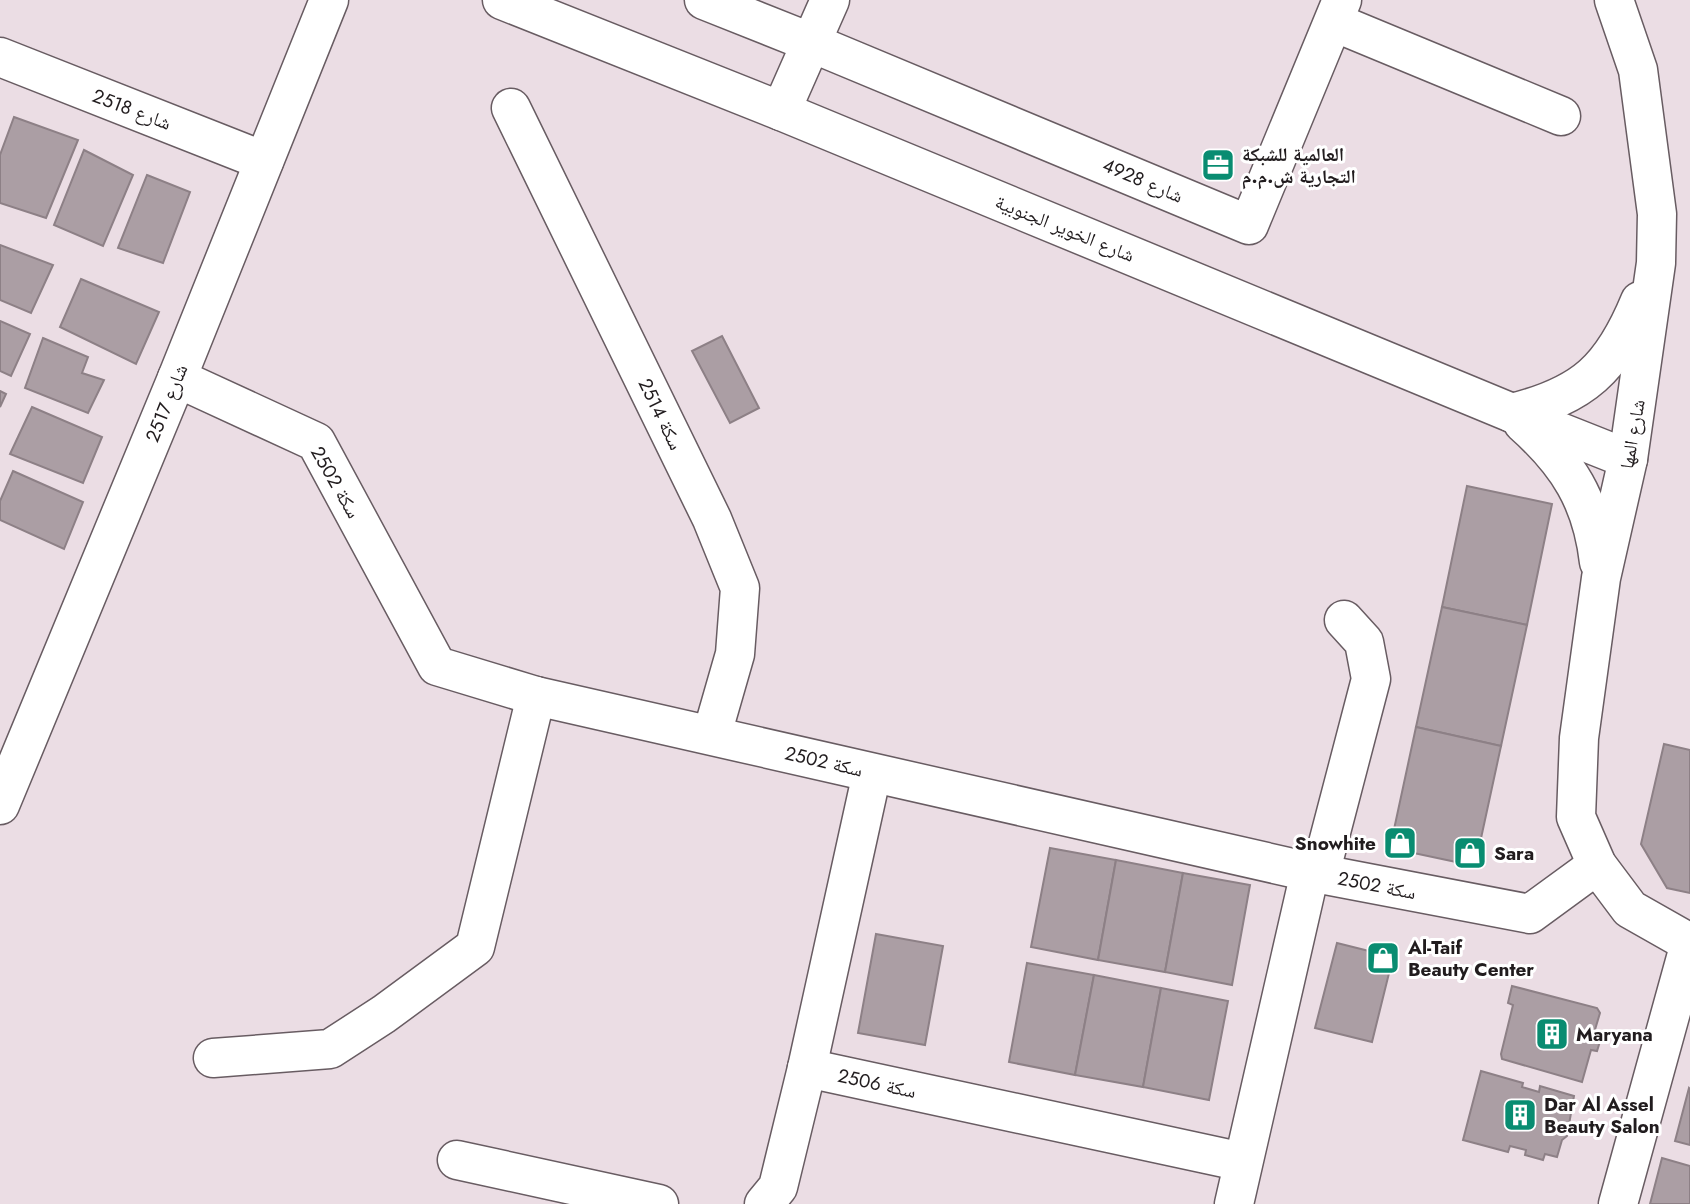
<svg xmlns="http://www.w3.org/2000/svg" width="1690" height="1204" viewBox="0 0 1690 1204" font-family="Jost,'Noto Naskh Arabic',sans-serif">
<rect width="100%" height="100%" fill="#ebdde4"/>
<g fill="#ab9ea4" stroke="#8d8086" stroke-width="2">
<polygon points="14,117 78,140 46,218 0,203 0,155"/>
<polygon points="84,150 133,175 103,246 54,225"/>
<polygon points="147,175 190,192 163,263 118,248"/>
<polygon points="0,245 53,265 31,313 0,300"/>
<polygon points="81,279 159,312 136,364 60,327"/>
<polygon points="0,321 30,334 11,376 0,371"/>
<polygon points="722,336 759,408 730,423 692,351"/>
<polygon points="43,338 88,357 82,373 104,380 88,413 25,388"/>
<polygon points="0,391 6,394 0,407"/>
<polygon points="32,407 102,437 83,483 10,454"/>
<polygon points="13,471 83,502 64,549 0,520 0,501"/>
<polygon points="1467,486 1552,504 1527,625 1442,607"/>
<polygon points="1442,607 1527,625 1501,746 1416,727"/>
<polygon points="1416,727 1501,746 1475,866 1390,848"/>
<polygon points="1664,744 1690,750 1690,893 1667,888 1641,844"/>
<polygon points="1050,848 1116,860 1098,960 1031,947"/>
<polygon points="1116,860 1183,873 1165,972 1098,960"/>
<polygon points="1183,873 1250,885 1232,985 1165,972"/>
<polygon points="876,934 943,946 925,1045 858,1033"/>
<polygon points="1337,943 1393,957 1372,1042 1315,1028"/>
<polygon points="1027,963 1094,975 1075,1075 1009,1062"/>
<polygon points="1094,975 1161,988 1143,1087 1075,1075"/>
<polygon points="1512,986 1597,1008 1600,1013 1594,1033 1602,1035 1597,1051 1591,1050 1582,1082 1502,1059 1501,1054 1513,1005 1508,1003"/>
<polygon points="1161,988 1228,1001 1209,1100 1143,1087"/>
<polygon points="1481,1071 1523,1083 1522,1087 1539,1092 1540,1086 1574,1096 1567,1136 1562,1140 1557,1157 1545,1154 1543,1160 1525,1155 1526,1150 1510,1146 1508,1152 1463,1140"/>
<polygon points="1689,1088 1690,1089 1690,1145 1675,1141"/>
<polygon points="1662,1158 1690,1166 1690,1204 1650,1204"/>
</g>
<g fill="none" stroke-linecap="round" stroke-linejoin="round">
<defs>
<g id="minor">
<polyline points="502,0 781,111 1512,413 1628,459"/>
<polyline points="704,0 812,43 1249,225 1342,0"/>
<polyline points="1614,0 1638,70 1657,214 1656,263 1628,459 1601,578 1579,738 1576,817 1597,865 1630,909 1690,943"/>
<polyline points="1334,22 1561,116"/>
<polyline points="0,57 264,161"/>
<polyline points="511,108 712,519 740,588 735,654 712,734"/>
<polyline points="781,111 830,0"/>
<polyline points="177,378 316,442 437,666 536,696 1310,872 1530,914 1597,865"/>
<path d="M1512,413C1584,395 1612,369 1640,301"/>
<path d="M1523,423C1568,463 1592,501 1599,562"/>
<polyline points="0,805 177,378 329,0"/>
<polyline points="1320,874 1371,679 1364,642 1344,620"/>
<polyline points="213,1058 330,1049 384,1014 475,947 536,696"/>
<polyline points="807,1068 1243,1162"/>
<polyline points="457,1160 659,1204"/>
<polyline points="764,1204 778,1187 807,1068 872,773"/>
<polyline points="1234,1204 1310,872"/>
<polyline points="1618,1204 1690,943"/>
</g>
</defs>
<use href="#minor" stroke="#685c62" stroke-width="41"/>
<use href="#minor" stroke="#fff" stroke-width="38"/>
</g>
<defs>
<symbol id="office-square" viewBox="-11 -11 22 22"><rect x="-9" y="-9" width="18" height="18" rx="4" fill="#098c71" stroke="#fff"/><path d="M-6-3h4V-5.5h4V-3h4V5H-6ZM-1-4.5V-3h2v-1.5ZM-6 0V1H6V0Z" fill="#fff"/></symbol>
<symbol id="shop-square" viewBox="-11 -11 22 22"><rect x="-9" y="-9" width="18" height="18" rx="4" fill="#098c71" stroke="#fff"/><path d="M-5-2.5h2.3a2.7 3.5 0 0 1 5.4 0H5L5.5 6h-11ZM-1.5-2.5h3a1.5 2.3 0 0 0-3 0Z" fill="#fff"/></symbol>
<symbol id="building-square" viewBox="-11 -11 22 22"><rect x="-9" y="-9" width="18" height="18" rx="4" fill="#098c71" stroke="#fff"/><path d="M-4-6H4V6H1V3H-1V6H-4ZM-2.5-4.3h1.7v1.8h-1.7ZM.8-4.3h1.7v1.8H.8ZM-2.5-1h1.7V.8h-1.7ZM.8-1h1.7V.8H.8Z" fill="#fff"/></symbol>
</defs>
<g fill-rule="evenodd">
<use href="#office-square" x="1199" y="146" width="38" height="38"/>
<use href="#shop-square" x="1381" y="824" width="38" height="38"/>
<use href="#shop-square" x="1451" y="834" width="38" height="38"/>
<use href="#shop-square" x="1364" y="939" width="38" height="38"/>
<use href="#building-square" x="1533" y="1015" width="38" height="38"/>
<use href="#building-square" x="1501" y="1096" width="38" height="38"/>
</g>
<g text-anchor="middle" stroke-width="6" stroke-linejoin="round" paint-order="stroke">
<g font-size="19" fill="#211c1e" stroke="#fff">
<text transform="translate(132 109) rotate(21)" y="7">2518 شارع</text>
<text transform="translate(1143 180) rotate(23)" y="7">4928 شارع</text>
<text transform="translate(1065 228) rotate(22)" y="7">شارع الخوير الجنوبية</text>
<text transform="translate(166 403) rotate(-68)" y="7">2517 شارع</text>
<text transform="translate(661 414) rotate(64)" y="7">سكة 2514</text>
<text transform="translate(1632 434) rotate(-80)" y="7">شارع المها</text>
<text transform="translate(336 482) rotate(60)" y="7">2502 سكة</text>
<text transform="translate(824 761) rotate(13)" y="7">2502 سكة</text>
<text transform="translate(1377 885) rotate(11)" y="7">2502 سكة</text>
<text transform="translate(877 1083) rotate(12)" y="7">سكة 2506</text>
</g>
<g font-size="19" font-weight="bold" fill="#211c1e" stroke="#fff" text-anchor="start">
<text x="1242" y="161">العالمية للشبكة<tspan x="1242" dy="22">التجارية ش.م.م</tspan></text>
<text x="1376" y="850" text-anchor="end">Snowhite</text>
<text x="1494" y="860">Sara</text>
<text x="1408" y="954">Al-Taif<tspan x="1408" dy="22">Beauty Center</tspan></text>
<text x="1576" y="1041">Maryana</text>
<text x="1544" y="1111">Dar Al Assel<tspan x="1544" dy="22">Beauty Salon</tspan></text>
</g>
</g>
</svg>
